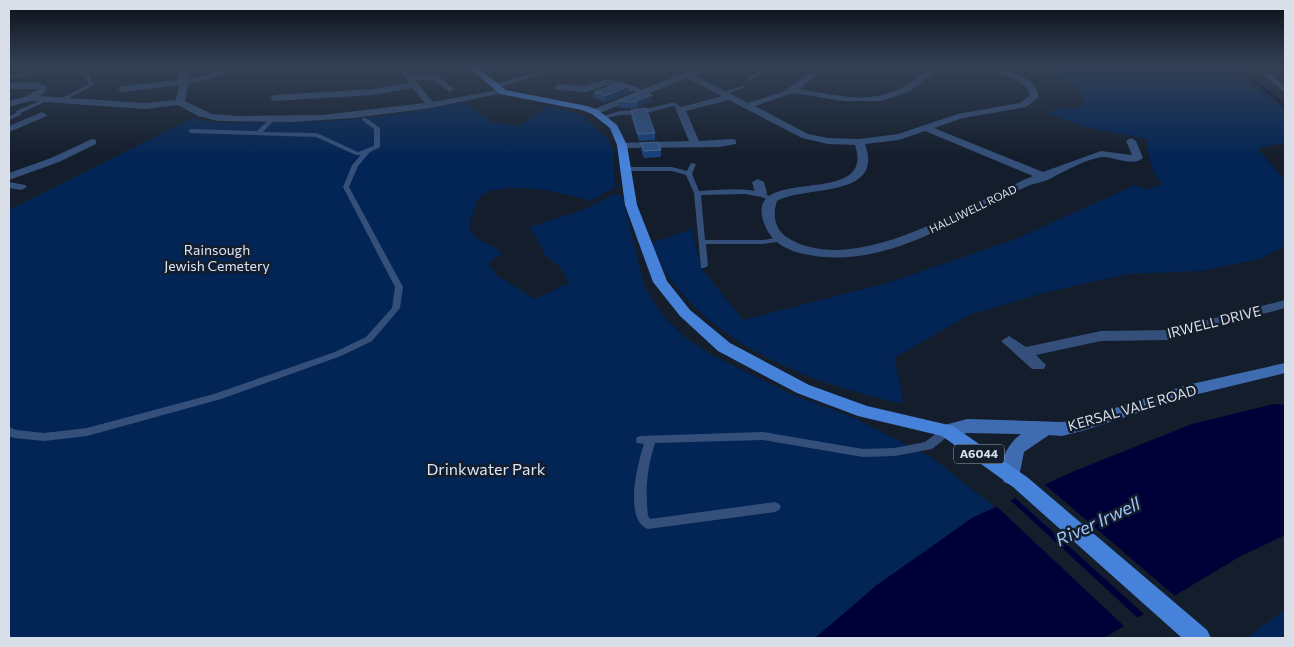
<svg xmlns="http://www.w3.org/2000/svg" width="1294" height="647" viewBox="0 0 1294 647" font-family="Commissioner,sans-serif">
<rect width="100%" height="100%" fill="#131d2b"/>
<g fill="#032555">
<path d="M1064,67H1235L1243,78L1285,111V143L1257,148L1285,181V246L1260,259L1200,271L1127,274L1043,293L969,315L894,358L904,404C820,386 725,352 671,280C663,269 658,255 652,243L691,229L702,269L743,320L887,283L1013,240L1135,185L1146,190L1163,184C1161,181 1157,178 1155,174C1151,168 1146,146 1147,139L1085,127L1048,114L1056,109L1083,107L1085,97L1070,83L1049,73Z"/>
<path d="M466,102L491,122L519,126L548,106L580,114L608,139L613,150L615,187L590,201C566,193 497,177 478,199C476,202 475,207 474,210C472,216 469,222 470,229C475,244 494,242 502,254L488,263L496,275L535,299L569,283L560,267L545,255L530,227L583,210L615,194L622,195L644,286L661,313L683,336L710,354L793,395L852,417L931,457L995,507L972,518L877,585L815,638H9V210L193,118L209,122L235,123L335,121L392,115Z"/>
<polygon points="1285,610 1285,638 1246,638"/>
</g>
<polygon fill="#000039" points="1274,404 1285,405 1285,535 1239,557 1104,638 815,638 877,585 972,518 1072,472 1192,424"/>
<g fill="#131d2b">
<polygon points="1043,483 1176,597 1145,615 1013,496"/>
<polygon points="1008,498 1139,619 1125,627 994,504"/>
</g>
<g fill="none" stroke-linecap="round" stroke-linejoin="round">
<polyline stroke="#000039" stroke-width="3" points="1229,67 1250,77 1285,106"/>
<g fill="#34507a" fill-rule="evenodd">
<polygon points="746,67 753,67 764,72 751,80 747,80 747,78 758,72"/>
<polygon points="49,70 87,72 94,85 62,102 60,101 60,99 89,84 83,74 49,72 9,78 9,76"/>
<polygon points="742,86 744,86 744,88 723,95 720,93"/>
<polygon points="46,98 51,99 21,113 21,115 9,120 9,116 16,113 16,111"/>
<polygon points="675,102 683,109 683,111 679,111 674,106 642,114 620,115 603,119 600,117 620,111 642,110"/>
<polygon points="272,117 275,119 263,132 317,133 358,152 374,146 374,129 362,120 362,118 366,118 380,128 380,147 370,152 358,166 349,187 403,287 400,308 372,341 341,356 221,399 87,436 44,441 14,438 9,436 9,427 16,430 44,433 87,428 214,394 335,352 366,337 392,308 395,287 343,187 352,165 361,155 356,155 316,137 191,133 188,131 191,129 257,131"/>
<path d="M691,163L696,164L692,174L699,191C723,190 755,185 775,199L772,201L761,197L745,194L701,195L705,240H763L781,237L785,239L784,241L763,244H706L708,266L704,268H701L694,193L686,175L672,171H625L622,169L625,167H672L687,171Z"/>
<path d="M947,427L951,428L952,431L951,434L932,449L895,456L863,457L763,440L655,443C647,468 645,490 648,516L650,519L775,502L779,504L781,507L779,510L775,512L648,529C623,520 638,462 644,444L637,443L636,440L637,437L641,436L763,432L863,449L895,448L925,442L943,428Z"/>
</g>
<g fill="#34507a" fill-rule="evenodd">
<polygon points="177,67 185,67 188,79 240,67 255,67 188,84 185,101 212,114 240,116 322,115 425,103 413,88 373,95 274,101 270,98 274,95 373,89 409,83 397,67 405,67 411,75 438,76 454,89 450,92 433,80 415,80 433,102 503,89 507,92 431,108 353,118 292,122 218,121 198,116 178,105 145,109 30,101 9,107 9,101 27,96 38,89 9,89 9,83 34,82 46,86 46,91 40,96 145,103 176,100 179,85 122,92 118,89 122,86 179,80"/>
<polygon points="551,67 565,67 497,88 490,86"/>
<path d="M699,67H711L694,75L748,103L783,92L818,67H828L799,89C830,94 865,104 895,91C912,85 925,67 943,67L908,92L881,101H843L793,93L755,106L808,134L828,138L859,139L898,134L958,114L1020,103L1030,95C1024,76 998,77 983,67C998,67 1042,77 1038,98L1026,107L963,118L934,128L1043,172L1101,151L1132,155L1126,141L1131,138L1136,141L1143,158C1133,167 1115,157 1103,157C1088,158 1061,173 1048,180C1043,182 1036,183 1030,185C959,217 882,274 800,253C787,250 773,242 767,230C732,158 878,213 855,145L828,144L802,138L729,100L686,111L699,141L732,139L736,140V144L719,147L622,148L617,145L618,143L689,141L676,110L678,108L722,96L687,78L595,115L592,114V110L636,92L608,85L586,92L558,90L554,87L558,84L585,86L608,79L640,88L641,90ZM925,131L1033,176C969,203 856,279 788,238C775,230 772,215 777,201C806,185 885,199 865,144L899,140Z"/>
<polygon points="1254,67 1263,67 1285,86 1285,93"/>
<polygon points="42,112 47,115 45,117 9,132 9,126"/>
<polygon points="92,139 96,140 96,144 59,162 9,180 9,173 51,158"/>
<polygon points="758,179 764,182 767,193 765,195 761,196 755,193 752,182"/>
<polygon points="9,182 25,185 27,187 21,190 9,188"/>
<polygon points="1285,300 1285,308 1169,340 1101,341 1036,355 1046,365 1044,369 1032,369 1001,341 1009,336 1026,347 1101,331 1169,330"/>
</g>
<path fill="#3f6cb0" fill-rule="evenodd" d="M1285,363V373L1190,396L1082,431L1062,436L1049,435L1024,452L1018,482L1011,485L1004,482C996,466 1007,444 1021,434L967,433L947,438L941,436L938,431L941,426L967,419L1062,422L1081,419L1187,385Z"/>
<polygon fill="#4682da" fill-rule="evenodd" points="468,67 477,67 506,90 587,106 598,110 617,125 627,145 637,205 667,281 690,310 730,343 809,385 867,406 953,426 1027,477 1207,630 1211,638 1182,638 1013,487 942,436 858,416 797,393 718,351 680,316 653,282 625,205 617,145 610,128 592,114 582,110 500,94"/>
</g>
<g fill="#18417a">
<polygon points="594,92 629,93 605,102 594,98"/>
<polygon points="652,95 652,101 637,107 637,108 619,108 618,101"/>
<polygon points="631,110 655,133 655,140 639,141 631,116"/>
<polygon points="641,143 661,150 661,157 644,158 641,150"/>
</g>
<g fill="#0e2b56">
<polygon points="489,67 501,67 489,69"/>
<polygon points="629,86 629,93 605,102 605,96"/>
<polygon points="652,95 652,101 637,107 637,102 636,101"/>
</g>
<g fill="#2d5286" stroke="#486896">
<polygon points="619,83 629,86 605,96 594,92"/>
<polygon points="643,91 652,95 636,101 637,102 618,101"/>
<polygon points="646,108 655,133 638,134 631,110"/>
<polygon points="658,142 661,150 644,151 641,143"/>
</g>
<linearGradient id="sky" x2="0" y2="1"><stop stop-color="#0a1018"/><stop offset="0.42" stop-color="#334055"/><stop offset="1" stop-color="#334055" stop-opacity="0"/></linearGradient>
<rect width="1294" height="158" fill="url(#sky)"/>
<g text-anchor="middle" stroke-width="5" stroke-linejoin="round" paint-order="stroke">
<g font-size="11" fill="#d8dfe9" stroke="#131d2b">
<text transform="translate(973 209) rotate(-26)" y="4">HALLIWELL ROAD</text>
</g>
<rect fill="#131d2b" stroke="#9da5b0" stroke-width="1" x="954" y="444.5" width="50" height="19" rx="4"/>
<g font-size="12" font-weight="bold" fill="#d8dfe9">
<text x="979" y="458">A6044</text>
</g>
<g font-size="14" fill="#d9e5f8" stroke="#131d2b">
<text x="217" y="255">Rainsough<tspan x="217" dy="16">Jewish Cemetery</tspan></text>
</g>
<g font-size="14" fill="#d8dfe9" stroke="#131d2b">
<text transform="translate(1214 322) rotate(-14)" y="5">IRWELL DRIVE</text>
<text transform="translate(1132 408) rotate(-16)" y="5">KERSAL VALE ROAD</text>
</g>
<g font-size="16" fill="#d9e5f8" stroke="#131d2b">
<text x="486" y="475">Drinkwater Park</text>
</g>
<g font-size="18" font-style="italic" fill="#a0c4fa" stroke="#131d2b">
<text transform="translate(1098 522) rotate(-25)" y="6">River Irwell</text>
</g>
</g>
<rect width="1294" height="647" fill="none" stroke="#d8dfe9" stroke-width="20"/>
</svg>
